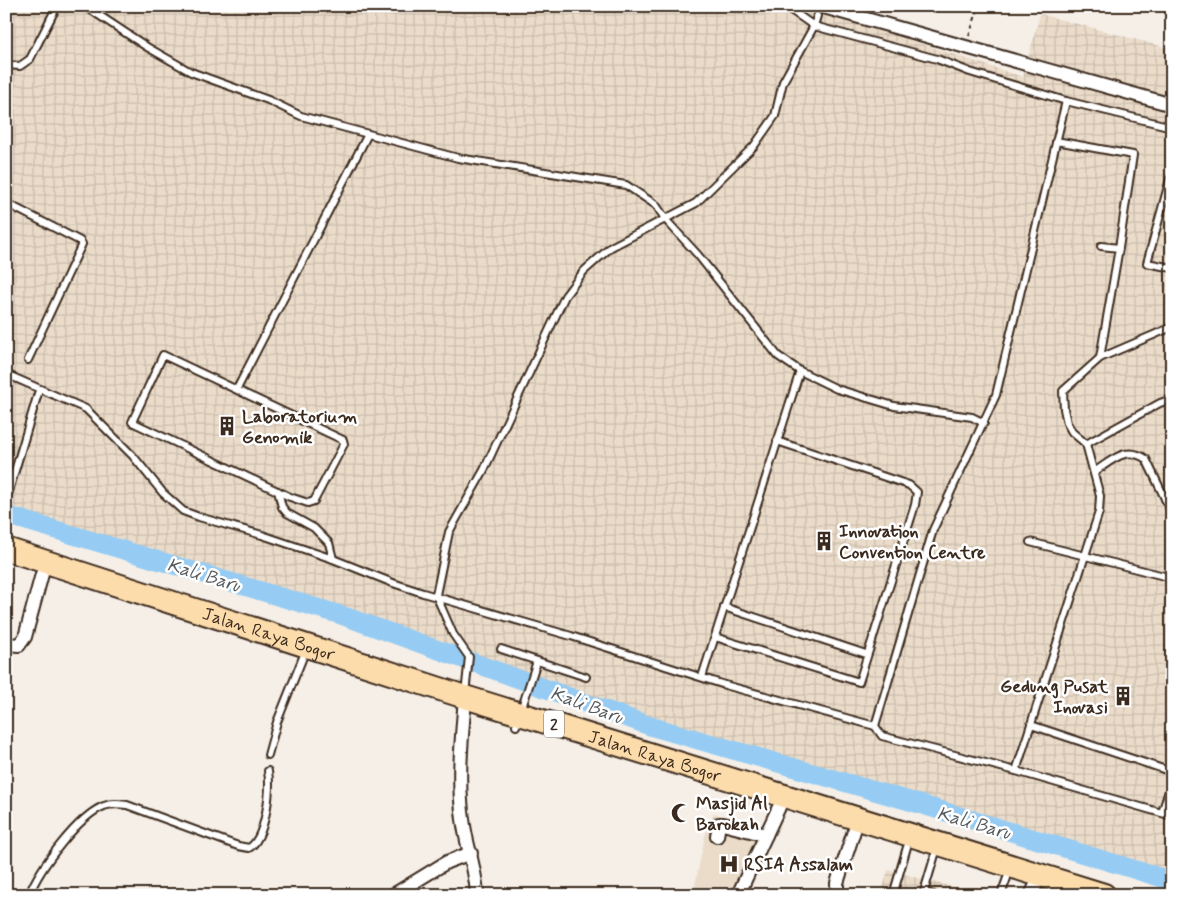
<svg xmlns="http://www.w3.org/2000/svg" width="1178" height="901" viewBox="0 0 1178 901" font-family="Mynerve,sans-serif">
<defs>
<pattern id="industrial-grid" width="8" height="8" patternUnits="userSpaceOnUse" patternTransform="scale(1.25)"><rect width="8" height="8" fill="#ebdcca"/><path d="M0 4h8M4 0v8" fill="none" stroke="#cabdad"/></pattern>
</defs>
<rect width="100%" height="100%" fill="#f6efe7"/>
<filter id="ink" filterUnits="userSpaceOnUse"><feTurbulence type="fractalNoise" baseFrequency=".02" numOctaves="2"/><feDisplacementMap in="SourceGraphic" scale="10" xChannelSelector="R" yChannelSelector="G"/><feConvolveMatrix kernelMatrix="1 2 1 2 8 2 1 2 1" color-interpolation-filters="sRGB"/></filter>
<g filter="url(#ink)">
<polygon fill="#ebdcca" points="714,813 771,833 746,895 693,895 705,836"/>
<g fill="url(#industrial-grid)">
<polygon points="6,6 799,6 808,11 897,36 1023,77 1040,14 1172,49 1172,881 6,518"/>
<polygon points="888,870 983,895 881,895"/>
</g>
<g fill="none" stroke-linecap="round" stroke-linejoin="round">
<polyline stroke="#96ccf4" stroke-width="19" points="6,515 341,615 650,726 923,805 1172,881"/>
<defs>
<g id="lane">
<polyline points="85,6 147,47 191,72 268,100 301,116 458,158 626,185 656,205 666,220 698,255 778,356 800,371 837,389 894,406 972,417 984,423"/>
<polyline points="785,6 814,26 937,59 970,72 1066,101 1172,127"/>
<polyline points="6,65 20,66 30,59 57,6"/>
<polyline points="1066,101 996,395 933,530 875,726 882,736 1016,771 1172,816"/>
<polyline points="1056,141 1133,155 1119,248"/>
<polyline points="1170,179 1147,263 1172,268"/>
<polyline points="6,203 80,241 82,244 28,360"/>
<polyline points="1172,327 1100,358 1063,391 1064,409 1067,423 1072,432 1086,444 1160,403 1172,399"/>
<polygon points="163,355 343,440 344,444 314,501 308,503 290,497 132,422"/>
<polyline points="1100,358 1119,248 1101,246"/>
<polyline points="6,374 86,409 133,456 163,493 183,511 199,517 262,535 333,559 393,583 423,593 571,636 725,685 875,726"/>
<polyline points="237,389 368,134"/>
<path d="M1094,472C1112,461 1125,445 1146,459L1172,513"/>
<polyline points="278,491 282,507 287,513 314,528 329,543 333,559"/>
<polyline points="1165,499 1172,495"/>
<polyline points="6,501 39,390"/>
<polyline points="1030,542 1172,578"/>
<polyline points="724,607 866,654"/>
<polyline points="715,637 859,682 915,505 917,492 909,485 777,441"/>
<polyline points="501,649 586,677"/>
<polyline points="702,677 800,371"/>
<polyline points="465,694 469,657 453,634 436,595 449,532 484,470 565,296 584,271 611,247 696,203 754,146 775,116 783,82 814,26 817,16"/>
<polyline points="1031,725 1172,772"/>
<polyline points="516,726 537,661"/>
<polyline points="268,755 277,722 303,657"/>
<polyline points="1016,771 1099,512 1100,496 1086,444"/>
<polyline points="1162,813 1172,781"/>
<polyline points="924,892 934,895"/>
<path d="M29,895C39,869 78,816 104,806C111,803 119,804 127,805L238,846L249,848C266,838 271,789 268,771"/>
<polyline points="893,895 907,847"/>
<polyline points="923,895 937,848"/>
<polyline points="1001,895 1007,878"/>
</g>
<g id="street">
<polyline points="820,6 1172,105"/>
<polyline points="6,644 19,645 25,637 42,574"/>
<path d="M465,697C462,738 457,778 463,819C466,845 476,869 477,895"/>
<polyline points="717,836 719,824 723,824 766,835"/>
<polyline points="393,895 447,862 471,853"/>
<polyline points="738,895 779,807"/>
<polyline points="837,895 837,883 854,831"/>
<polyline points="1031,895 1035,887"/>
</g>
<g id="highway">
<path id="s1" d="M6,549L465,697L1104,895"/>
</g>
</defs>
<use href="#lane" stroke="#3b2a1e" stroke-width="10"/>
<use href="#street" stroke="#3b2a1e" stroke-width="16"/>
<use href="#highway" stroke="#3b2a1e" stroke-width="26"/>
<polyline stroke="#3b2a1e" stroke-width="2" stroke-dasharray="4 4" stroke-linecap="butt" points="969,36 979,6"/>
<use href="#lane" stroke="#fff" stroke-width="6"/>
<use href="#street" stroke="#fff" stroke-width="12"/>
<use href="#highway" stroke="#fddcac" stroke-width="22"/>
</g>
</g>
<defs>
<symbol id="building-bare" viewBox="-9 -9 18 18"><path d="M-4-6H4V6H1V3H-1V6H-4ZM-2.5-4.3h1.7v1.8h-1.7ZM.8-4.3h1.7v1.8H.8ZM-2.5-1h1.7V.8h-1.7ZM.8-1h1.7V.8H.8Z" fill="#3b2a1e" stroke="#fff" stroke-width="2.5" paint-order="stroke"/></symbol>
<symbol id="mosque-bare" viewBox="-9 -9 18 18"><path d="M3.5-4.9A6 6 0 1 0 3.5 4.9A5 5 0 1 1 3.5-4.9Z" fill="#3b2a1e" stroke="#fff" stroke-width="2.5" paint-order="stroke"/></symbol>
<symbol id="hospital-bare" viewBox="-9 -9 18 18"><path d="M-5-5h3v3.5h4V-5h3V5h-3V1.5h-4V5h-3Z" fill="#3b2a1e" stroke="#fff" stroke-width="2.5" paint-order="stroke"/></symbol>
</defs>
<g fill-rule="evenodd">
<use href="#building-bare" x="213" y="412" width="28" height="28"/>
<use href="#building-bare" x="810" y="527" width="28" height="28"/>
<use href="#building-bare" x="1109" y="682" width="28" height="28"/>
<use href="#mosque-bare" x="667" y="799" width="28" height="28"/>
<use href="#hospital-bare" x="715" y="850" width="28" height="28"/>
</g>
<g text-anchor="middle" stroke-width="5" stroke-linejoin="round" paint-order="stroke">
<rect fill="#fff" stroke="#766a62" stroke-width="1" x="544" y="710.5" width="20" height="27" rx="4"/>
<g font-size="16" font-weight="bold" fill="#3b2a1e">
<text x="554" y="730">2</text>
</g>
<g font-size="18" font-weight="bold" fill="#3b2a1e" stroke="#fff" text-anchor="start">
<text x="242" y="422">Laboratorium<tspan x="242" dy="21">Genomik</tspan></text>
<text x="839" y="537">Innovation<tspan x="839" dy="21">Convention Centre</tspan></text>
<text x="1108" y="692" text-anchor="end">Gedung Pusat<tspan x="1108" dy="21">Inovasi</tspan></text>
<text x="696" y="809">Masjid Al<tspan x="696" dy="21">Barokah</tspan></text>
<text x="744" y="870">RSIA Assalam</text>
</g>
<g font-size="18" fill="#3b2a1e" stroke="#fff">
<text dy="6" stroke="none"><textPath href="#s1" startOffset="276">Jalan Raya Bogor</textPath></text>
<text dy="6" stroke="none"><textPath href="#s1" startOffset="681">Jalan Raya Bogor</textPath></text>
</g>
<g font-size="19" font-style="italic" fill="#565b5e" stroke="#fff">
<text transform="translate(204 574) rotate(17)" y="7">Kali Baru</text>
<text transform="translate(587 704) rotate(20)" y="7">Kali Baru</text>
<text transform="translate(974 822) rotate(16)" y="7">Kali Baru</text>
</g>
</g>
<rect width="1178" height="901" fill="none" stroke="#fff" stroke-width="25"/>
<rect x="12" y="12" width="1153" height="876" fill="none" stroke="#3b2a1e" stroke-width="2" filter="url(#ink)"/>
</svg>
